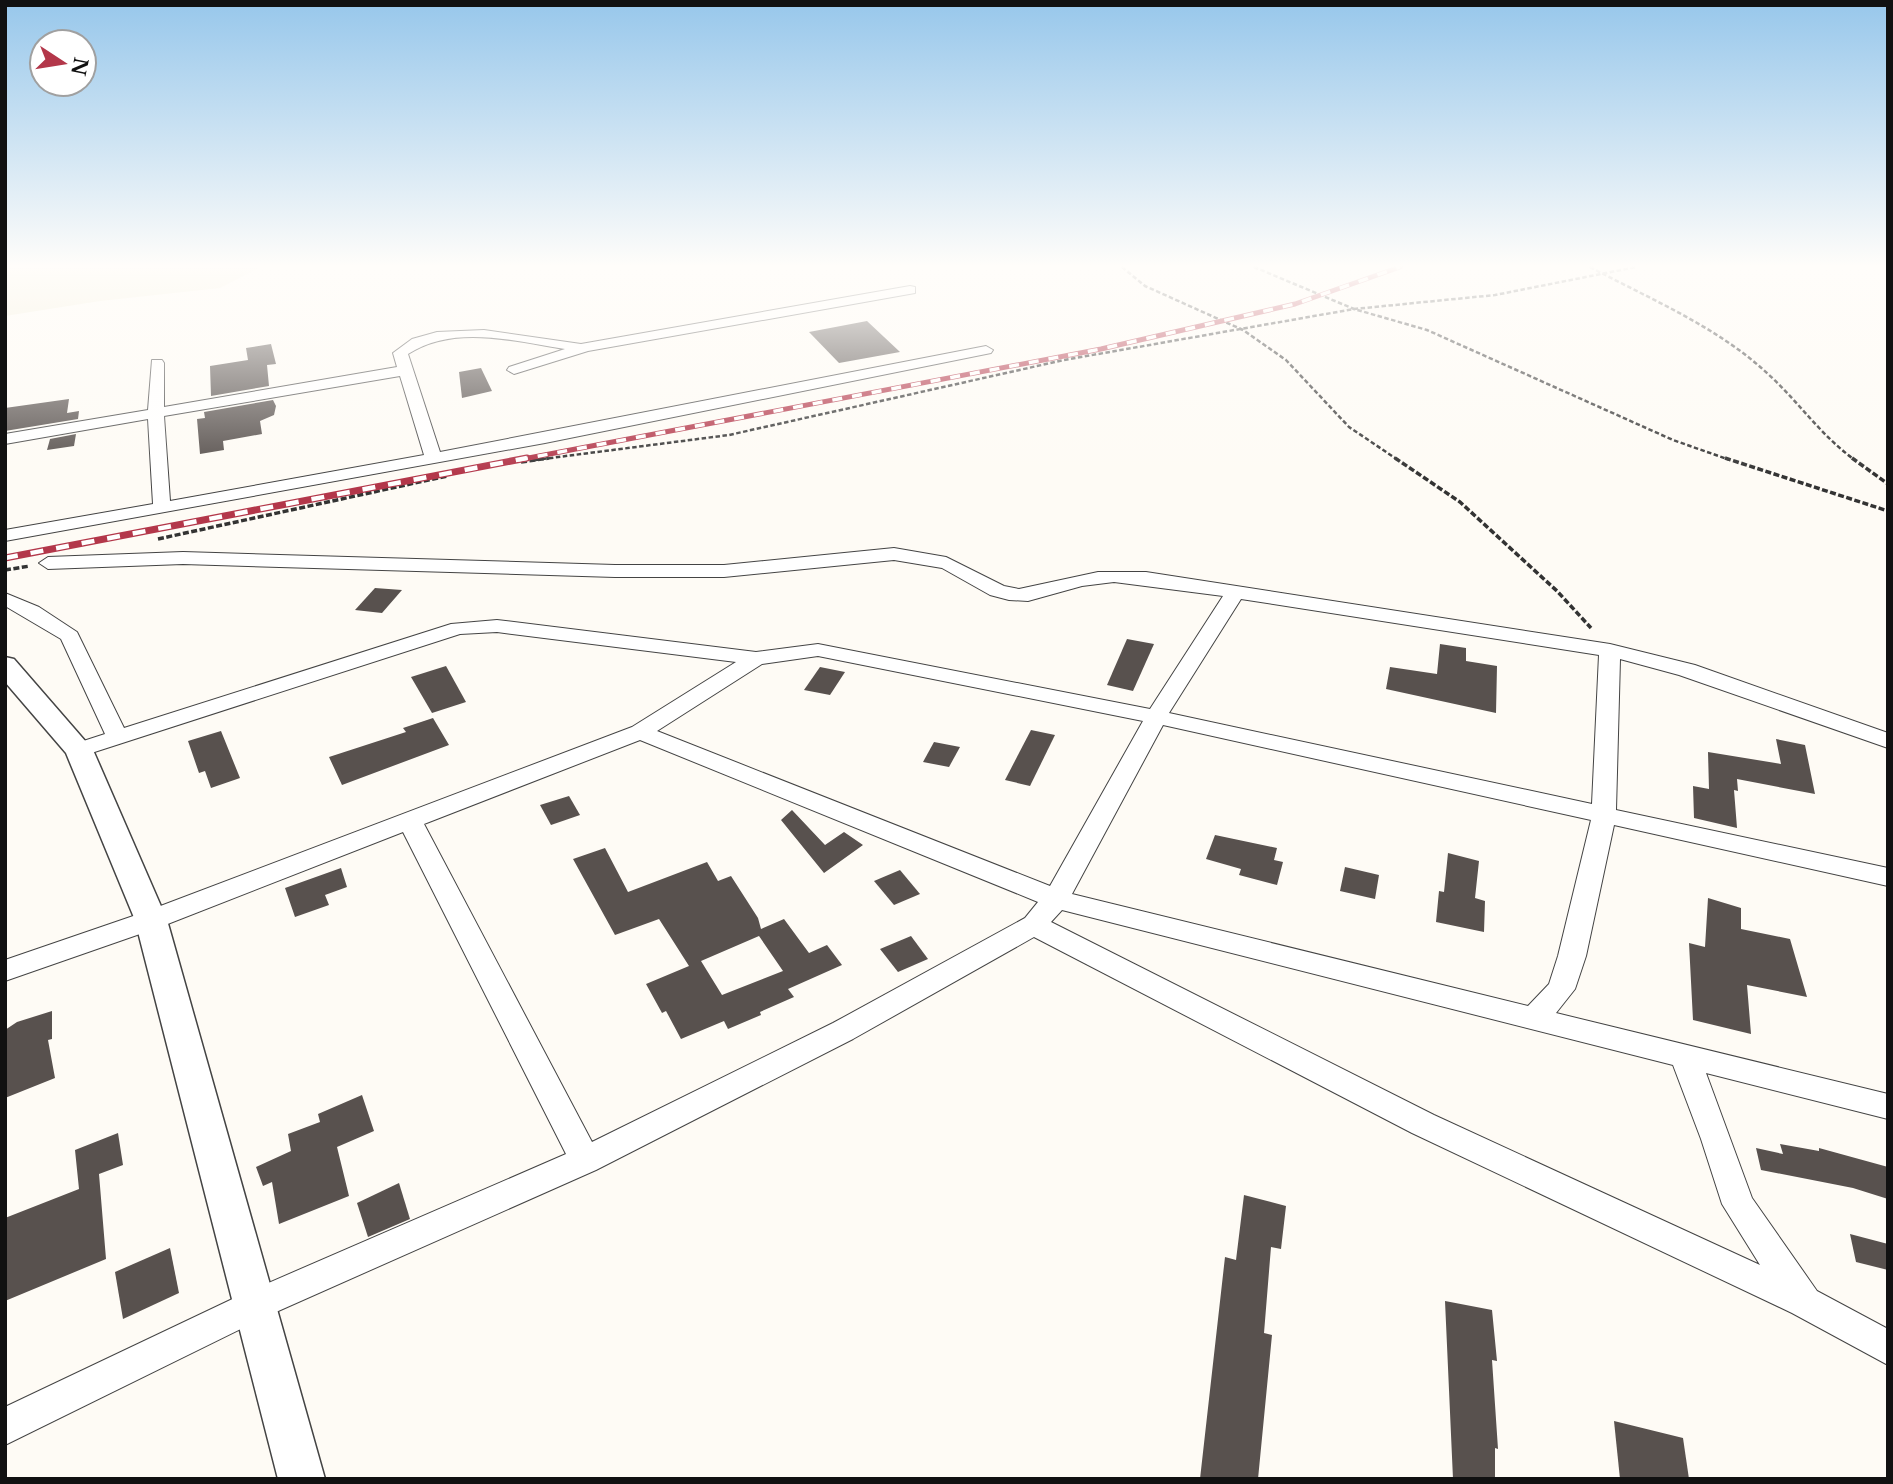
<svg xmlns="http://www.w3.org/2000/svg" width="1893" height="1484" viewBox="0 0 1893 1484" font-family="'Libre Baskerville',serif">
<rect width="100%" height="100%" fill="#fefbf5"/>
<polygon fill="#f2edd7" points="5,267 261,267 220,288 100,301 5,316"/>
<g fill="#58514e" fill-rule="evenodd">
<polygon points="867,321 900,352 839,363 809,332"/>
<polygon points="271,344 276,364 267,365 269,386 211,396 210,366 248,360 246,348"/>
<polygon points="481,368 492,391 462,398 459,372"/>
<polygon points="69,399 67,413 79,411 78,419 5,431 5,408"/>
<polygon points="273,400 276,406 274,415 260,421 262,434 223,441 224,450 200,454 197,419 205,418 204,412"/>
<polygon points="76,434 74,446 47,450 50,439"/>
<polygon points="375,588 402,590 382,613 355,610"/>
<polygon points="1127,639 1154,644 1133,691 1107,685"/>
<polygon points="1440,644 1466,648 1466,661 1497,666 1496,713 1386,689 1390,667 1437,674"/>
<polygon points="446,666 466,702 432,713 411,677"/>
<polygon points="820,667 845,672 830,695 804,690"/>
<polygon points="433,718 449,745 342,785 329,757 406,732 403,728"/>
<polygon points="1031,730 1055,735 1030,786 1005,780"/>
<polygon points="221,731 240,778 211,788 205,771 199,773 188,741"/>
<polygon points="1776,739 1805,745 1815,794 1737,779 1738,791 1734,790 1737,828 1694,818 1693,786 1709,789 1708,752 1781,764"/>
<polygon points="934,742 960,747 949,767 923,762"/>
<polygon points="569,796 580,815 551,825 540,805"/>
<polygon points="792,810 825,845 844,832 863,845 824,873 781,820"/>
<polygon points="1215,835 1277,848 1274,860 1283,862 1277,885 1239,875 1241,869 1206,859"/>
<path d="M605,848L628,892L707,862L718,881L731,876L758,918L761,929L784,919L809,953L827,945L842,965L788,989L794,997L760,1012L761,1015L728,1029L724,1021L681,1039L666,1011L662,1013L646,984L689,966L659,919L615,935L573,859ZM759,936L783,971L722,995L701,961Z"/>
<polygon points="1448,853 1479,861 1475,898 1485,901 1484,932 1436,922 1439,891 1444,892"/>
<polygon points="1345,867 1379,875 1375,899 1340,891"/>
<polygon points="341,868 347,887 325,895 329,905 295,917 285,888"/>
<polygon points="900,870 920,894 894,905 874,881"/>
<polygon points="1708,898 1741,908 1741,929 1790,939 1807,997 1747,985 1751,1034 1693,1020 1689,943 1705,947"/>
<polygon points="911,936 928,959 898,972 880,949"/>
<polygon points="52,1011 52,1039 48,1040 55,1078 5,1098 5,1030 17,1022"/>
<polygon points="362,1095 374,1131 337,1147 349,1196 279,1224 272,1182 263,1186 256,1167 291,1151 288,1134 320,1122 318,1114"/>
<polygon points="118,1133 123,1165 99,1174 106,1259 5,1301 5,1218 79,1189 75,1150"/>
<polygon points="1780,1144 1819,1151 1819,1148 1888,1167 1888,1199 1853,1188 1761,1170 1756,1148 1783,1154"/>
<polygon points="399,1183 410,1219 368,1237 357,1203"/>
<polygon points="1244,1195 1286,1206 1281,1249 1271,1247 1264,1333 1272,1335 1258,1479 1200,1479 1225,1257 1236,1260"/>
<polygon points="1850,1234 1888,1244 1888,1270 1856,1262"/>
<polygon points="170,1248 179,1293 123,1319 115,1272"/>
<polygon points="1445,1301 1492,1310 1497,1361 1492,1360 1498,1449 1495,1448 1495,1479 1453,1479"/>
<polygon points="1614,1421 1683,1438 1689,1479 1620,1479"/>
</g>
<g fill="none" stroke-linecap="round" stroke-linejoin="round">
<defs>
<g id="minor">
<path d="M910,286L915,287V293L588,351L514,374L507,370L509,367L565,349C514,341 454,324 408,354L440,452L986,346L993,350L991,353L545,443L5,541V530L153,504L148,419L5,444V434L148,410L152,360H162L164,363V407L397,367L393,353L412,339L437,332L484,330L581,344ZM400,376L424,455L170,501L164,416Z"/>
<path d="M894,548L946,557L1004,586L1019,589L1098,572H1146L1610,644L1695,665L1888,733V748L1679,675L1620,659L1616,810L1888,868V886L1614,825L1586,956L1575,989L1556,1013L1888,1094V1119L1706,1073L1752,1198L1817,1291L1888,1329V1365L1792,1313L1412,1133L1034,937L853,1039L596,1170L267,1316L5,1445V1407L243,1294L566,1154L403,832L160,927L5,981V960L142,913L632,727L736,662L497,632L460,634L79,757L71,755L68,750L71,745L105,734L61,639L5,606V593L39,607L77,632L124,728L451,624L497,620L756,652L818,644L1150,709L1223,596L1114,582L1082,586L1028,601L1009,600L990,595L942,568L894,560L724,577H615L183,564L48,569L39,563L48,557L183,552L615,565H724ZM1241,599L1599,655L1592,804L1169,713ZM818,656L1143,721L1050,886L657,731L762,664ZM1163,725L1591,820L1558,956L1549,984L1528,1006L1072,894ZM640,740L1038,902L1025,918L833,1023L592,1142L424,824ZM1062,910L1673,1065L1701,1139L1722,1204L1760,1265L1434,1115L1051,922Z"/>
</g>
<polygon id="tertiary" points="5,657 14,659 93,750 167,920 325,1479 278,1479 135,920 66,753 5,682"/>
</defs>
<use href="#minor" stroke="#444" stroke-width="2"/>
<use href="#tertiary" stroke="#444" stroke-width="3"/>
<g stroke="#333" stroke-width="2.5" stroke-dasharray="4.5 2.5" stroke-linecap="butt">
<polyline points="1122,267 1145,286 1243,330 1286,360 1349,427 1398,460"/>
<polyline points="1254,267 1354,309 1427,330 1673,440 1730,460"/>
<path d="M1590,267C1650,299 1718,327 1768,374C1799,402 1821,436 1855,460"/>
<polyline points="535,460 729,435 1064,360 1354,309 1495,295 1636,267"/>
</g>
<g stroke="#333" stroke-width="3.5" stroke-dasharray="6 2.5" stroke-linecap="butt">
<polyline points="1395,458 1460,502 1557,591 1591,628"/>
<polyline points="1725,458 1888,511"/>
<polyline points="1852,458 1888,484"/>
<polyline points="521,462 549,458"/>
<polyline points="158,539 447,476"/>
<polyline points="5,570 30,566"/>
</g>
<use href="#minor" fill="#fff" fill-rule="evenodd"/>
<use href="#tertiary" fill="#fff" fill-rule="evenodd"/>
<defs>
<polyline id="rail-far1" points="518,460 1101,349 1295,304 1400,267"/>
<polyline id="rail" points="5,558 527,458"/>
</defs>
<use href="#rail-far1" stroke="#b3374a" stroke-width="5"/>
<use href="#rail" stroke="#b3374a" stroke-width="7"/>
<use href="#rail-far1" stroke="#fff" stroke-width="3.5" stroke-dasharray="10" stroke-linecap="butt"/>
<use href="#rail" stroke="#fff" stroke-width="4.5" stroke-dasharray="13" stroke-linecap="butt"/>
</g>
<linearGradient id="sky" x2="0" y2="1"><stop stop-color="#97c7eb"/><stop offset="0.56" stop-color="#fffdfa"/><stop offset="1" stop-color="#fffdfa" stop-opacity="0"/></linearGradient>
<rect width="1893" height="475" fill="url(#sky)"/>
<rect width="1893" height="1484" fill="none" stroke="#111111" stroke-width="14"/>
<g transform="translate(63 63) rotate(102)"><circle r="33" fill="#ffffff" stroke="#a0a0a0" stroke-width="2"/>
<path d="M0-5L12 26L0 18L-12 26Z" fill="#b3374a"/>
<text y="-10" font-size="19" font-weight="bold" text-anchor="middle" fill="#111111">N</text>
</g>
</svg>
